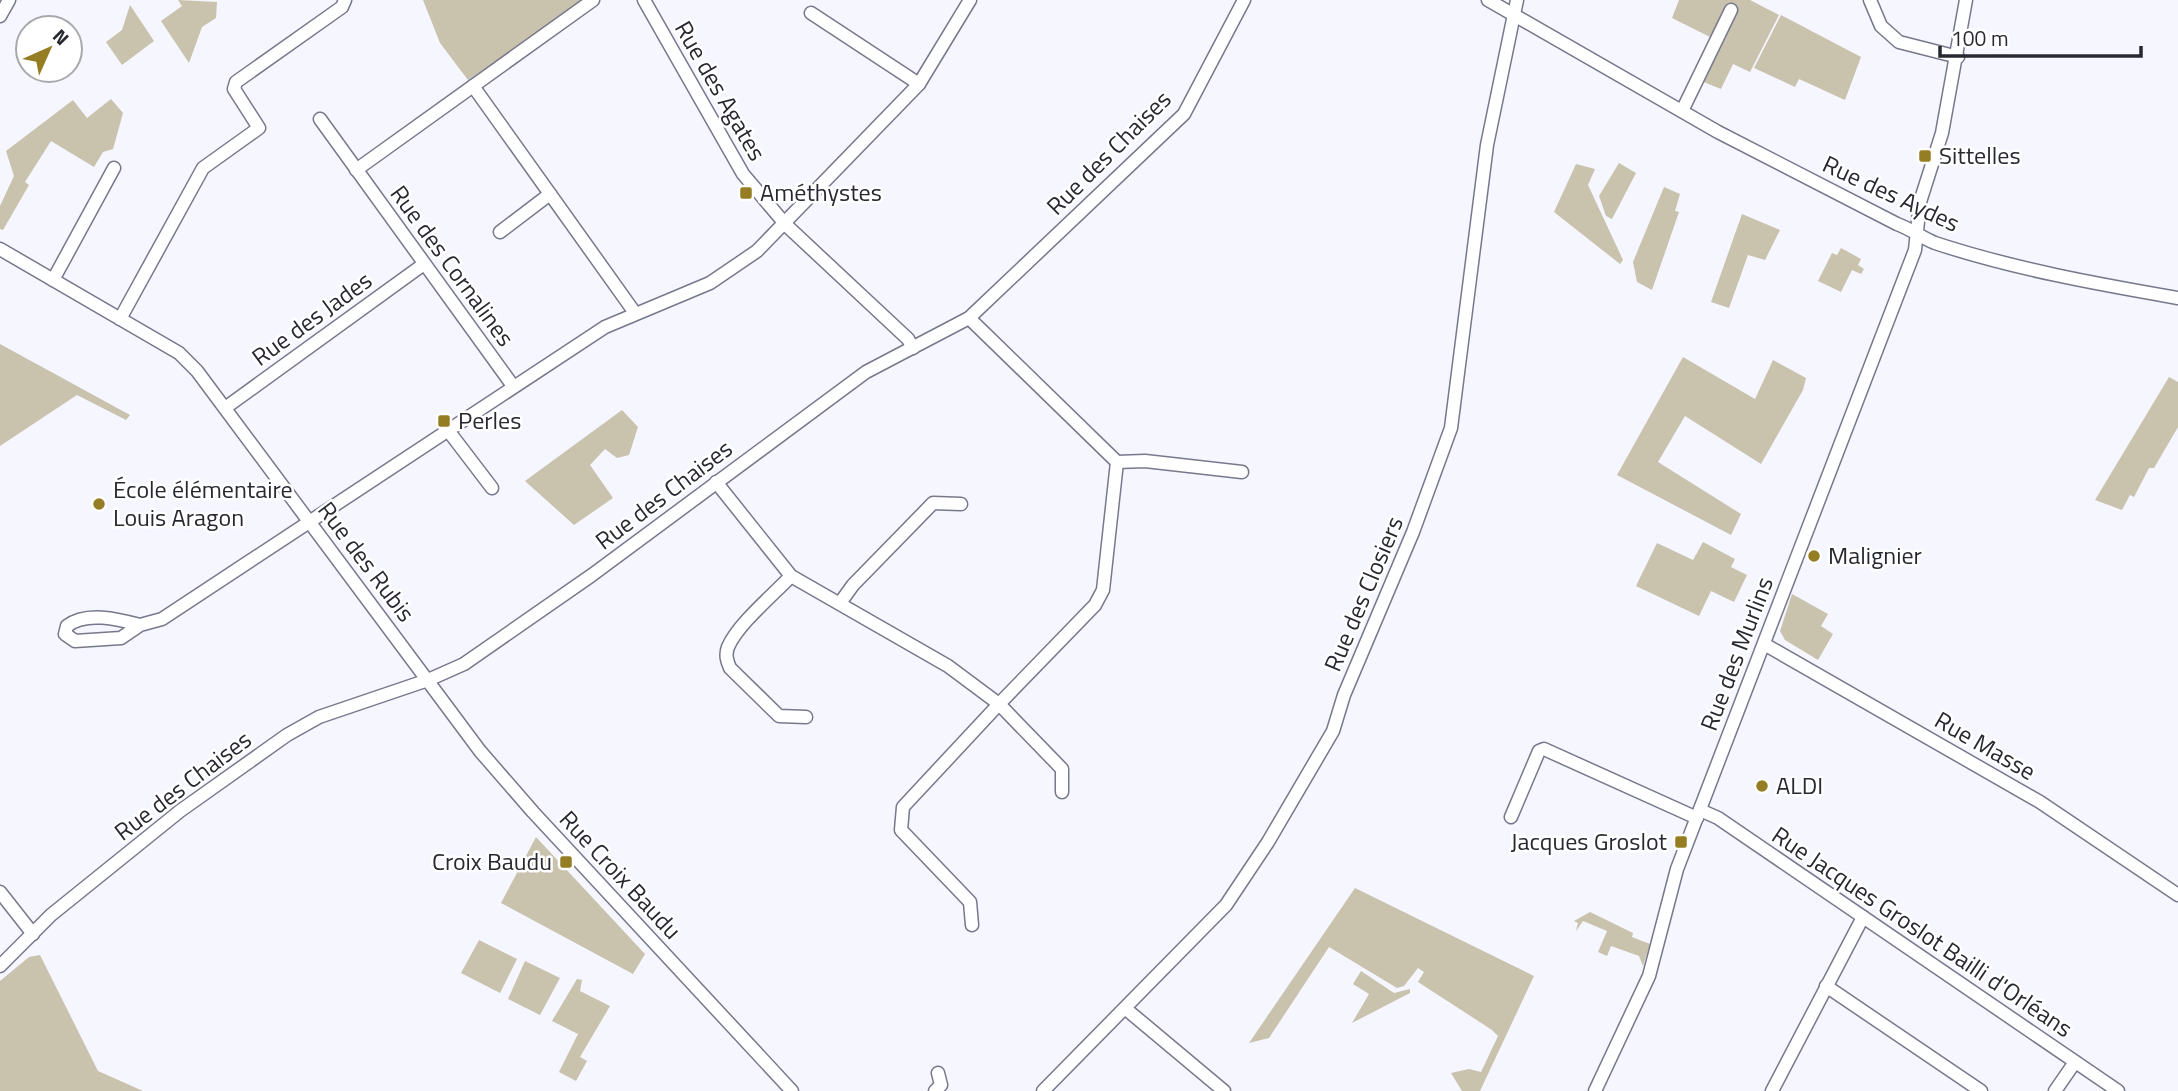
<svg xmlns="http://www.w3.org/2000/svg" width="2178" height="1091" viewBox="0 0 2178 1091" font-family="'Titillium Web',sans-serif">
<rect width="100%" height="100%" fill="#f5f6ff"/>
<g fill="#c9c2ad">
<polygon points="178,0 217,2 216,18 202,27 189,63 161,21 182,6"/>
<polygon points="423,0 585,0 468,80 440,43"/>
<polygon points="1679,0 1750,0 1779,15 1750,72 1733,64 1721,89 1701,81 1698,67 1710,37 1672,18"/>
<polygon points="130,5 154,41 122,65 106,42 122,30"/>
<polygon points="1781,15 1861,57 1845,100 1799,79 1795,87 1754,68"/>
<polygon points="111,99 123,113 113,149 103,152 94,167 51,141 25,182 29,185 3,230 0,229 0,206 14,176 6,151 73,100 87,118"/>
<polygon points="1619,163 1636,173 1612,219 1606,216 1599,196"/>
<polygon points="1576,164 1595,169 1588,185 1623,260 1620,264 1554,212"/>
<polygon points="1664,187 1680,194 1675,211 1679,212 1652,290 1637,282 1633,262"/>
<polygon points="1742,214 1780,230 1765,260 1748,255 1729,308 1711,302"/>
<polygon points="1841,248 1861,259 1858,265 1864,269 1861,274 1852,270 1841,292 1818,281 1832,253 1837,255"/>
<polygon points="0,344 130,415 126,420 77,395 0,446"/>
<polygon points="1683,357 1755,399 1773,360 1806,378 1803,390 1761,464 1685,416 1658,462 1741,514 1731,535 1617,475"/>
<polygon points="2169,377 2178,382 2178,427 2154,468 2149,468 2134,497 2130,495 2122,510 2095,500"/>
<polygon points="622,410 638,427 629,455 617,458 605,449 590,465 613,498 574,525 525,481"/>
<polygon points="1703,542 1735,559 1731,567 1747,575 1734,602 1711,591 1699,616 1636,586 1657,543 1693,560"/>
<polygon points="1792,594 1828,614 1821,626 1833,634 1818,660 1785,640 1780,631"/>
<polygon points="536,837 645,954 633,974 501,903"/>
<polygon points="1355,888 1534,976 1480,1091 1462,1091 1451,1073 1469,1069 1481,1072 1498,1036 1492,1030 1418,982 1424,972 1418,968 1404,986 1397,988 1329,947 1269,1038 1249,1043"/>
<polygon points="1590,912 1633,933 1632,937 1650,944 1643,966 1639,956 1611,946 1607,956 1598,952 1607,931 1583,921 1576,931 1578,923 1574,921"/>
<polygon points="479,940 517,959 500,993 461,973"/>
<polygon points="40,955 98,1071 143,1091 0,1091 0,981 29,957"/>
<polygon points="525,961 560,978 540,1015 508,999"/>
<polygon points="1361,971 1394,993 1410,989 1410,993 1352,1023 1369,994 1353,984"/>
<polygon points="577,979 582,980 580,991 610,1006 580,1057 587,1061 576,1081 559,1072 578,1034 552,1021"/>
</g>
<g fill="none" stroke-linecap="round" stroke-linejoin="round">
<defs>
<g id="minor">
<polyline points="644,0 743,174 786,225 908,339 913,348"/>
<path d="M1488,0L1718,132L1897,224C1911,229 1922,238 1935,243C2014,269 2097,284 2178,298"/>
<polyline points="1870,0 1881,26 1899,42 1958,57"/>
<polyline points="811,13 919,84"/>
<polyline points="0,16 9,0"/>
<polyline points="473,86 635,313"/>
<polyline points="1682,111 1731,10"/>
<polyline points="320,119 513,386"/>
<polyline points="356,170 593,0"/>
<polyline points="500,232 550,194"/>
<polyline points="0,249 179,353 197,371 480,751 533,812 792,1091"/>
<polyline points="53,280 114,168"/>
<polyline points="120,319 203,168 259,128 234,89 236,82 342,7 345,0"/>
<polyline points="225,408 424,264"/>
<polyline points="447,429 492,488"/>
<polyline points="1117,462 1145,461 1242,472"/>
<polyline points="716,482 791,576 948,666 999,704 1095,605 1103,590 1117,462 969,318"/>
<path d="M791,576C773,595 738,624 728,647C725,655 727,661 730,668L779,716L806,717"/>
<polyline points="840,603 853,585 933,503 961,504"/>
<path d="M140,625C118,619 86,611 67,626L65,634L75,641L121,638L140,625L162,619L605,327L710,283L757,251L919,84L970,0"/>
<polyline points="1764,644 2040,802 2178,895"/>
<polyline points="1700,810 1718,818 2118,1091"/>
<polyline points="1511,817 1539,751 1544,749 1697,818"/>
<polyline points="0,892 33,934"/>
<polyline points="972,925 970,902 901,830 903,807 999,704 1062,769 1062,792"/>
<polyline points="0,966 51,915 180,811 287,735 319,717 428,680 464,664 592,575 866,372 969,318 1184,114 1244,0"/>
<polyline points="1826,986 1981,1091"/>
<polyline points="1126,1009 1224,1091"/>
<polyline points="935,1091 941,1085 938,1073"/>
<polyline points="1043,1091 1226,905 1268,842 1333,731 1344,695 1413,532 1451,428 1487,145 1517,0"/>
<polyline points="1595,1091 1649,976 1677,869 1915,250 1920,202 1942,133 1966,0"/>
<polyline points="1772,1091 1863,917"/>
<polyline points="2055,1091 2075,1062"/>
</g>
</defs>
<use href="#minor" stroke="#77788c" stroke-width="15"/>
<use href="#minor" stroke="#fff" stroke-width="12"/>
</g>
<g fill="#957d24" stroke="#fff" stroke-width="2.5">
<rect x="1918" y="149" width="14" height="14" rx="3.5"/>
<rect x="739" y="186" width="14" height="14" rx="3.5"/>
<rect x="437" y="414" width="14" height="14" rx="3.5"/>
<circle cx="99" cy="504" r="7"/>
<circle cx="1814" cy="556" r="7"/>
<circle cx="1762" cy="786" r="7"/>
<rect x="1674" y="835" width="14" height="14" rx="3.5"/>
<rect x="559" y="855" width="14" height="14" rx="3.5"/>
</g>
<g text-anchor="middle" stroke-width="5" stroke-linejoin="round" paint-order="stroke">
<g font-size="24" fill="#272830" stroke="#fff">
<text transform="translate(720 91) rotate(60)" y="8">Rue des Agates</text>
<text transform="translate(1109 153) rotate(-45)" y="8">Rue des Chaises</text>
<text transform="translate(1891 194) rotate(25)" y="8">Rue des Aydes</text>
<text transform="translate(452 266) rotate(54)" y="8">Rue des Cornalines</text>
<text transform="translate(312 319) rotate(-36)" y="8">Rue des Jades</text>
<text transform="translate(664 495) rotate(-37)" y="8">Rue des Chaises</text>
<text transform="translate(366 562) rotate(53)" y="8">Rue des Rubis</text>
<text transform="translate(1364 594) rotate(-67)" y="8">Rue des Closiers</text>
<text transform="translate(1737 654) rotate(-69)" y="8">Rue des Murlins</text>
<text transform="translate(1985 746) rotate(30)" y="8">Rue Masse</text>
<text transform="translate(183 786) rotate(-37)" y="8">Rue des Chaises</text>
<text transform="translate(620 875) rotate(47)" y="8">Rue Croix Baudu</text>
<text transform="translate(1922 932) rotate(34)" y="8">Rue Jacques Groslot Bailli d'Orléans</text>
</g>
<g font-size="24" fill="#272830" stroke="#fff" text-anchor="start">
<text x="1939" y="164">Sittelles</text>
<text x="760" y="201">Améthystes</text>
<text x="458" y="429">Perles</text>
<text x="113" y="498">École élémentaire<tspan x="113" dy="28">Louis Aragon</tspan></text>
<text x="1828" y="564">Malignier</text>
<text x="1776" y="794">ALDI</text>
<text x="1667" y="850" text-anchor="end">Jacques Groslot</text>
<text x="552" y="870" text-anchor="end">Croix Baudu</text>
</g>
</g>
<g transform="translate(49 49) rotate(45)"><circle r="33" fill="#ffffff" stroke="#a9a9ac" stroke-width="2"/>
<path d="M0-5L12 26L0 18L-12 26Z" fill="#957d24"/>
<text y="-10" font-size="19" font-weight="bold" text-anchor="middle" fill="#272830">N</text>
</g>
<path d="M1940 46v10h201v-10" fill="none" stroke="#272830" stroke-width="3.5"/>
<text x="1951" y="46" font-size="21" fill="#272830" stroke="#ffffff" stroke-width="5" paint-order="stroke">100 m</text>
</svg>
